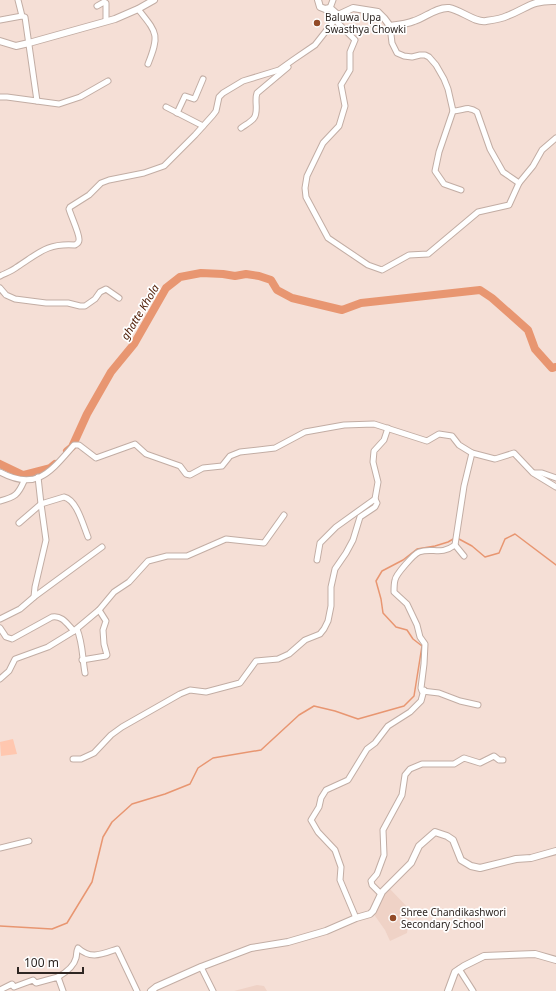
<svg xmlns="http://www.w3.org/2000/svg" width="556" height="991" viewBox="0 0 556 991" font-family="'Noto Sans',sans-serif">
<rect width="100%" height="100%" fill="#f5dfd6"/>
<g fill="#efd2c6">
<polygon points="389,888 410,910 407,933 390,941 385,930 373,913 383,893"/>
<polygon points="257,985 264,986 267,991 234,991"/>
</g>
<polygon fill="#ffc7af" points="13,739 17,754 1,756 0,742"/>
<g fill="none" stroke-linecap="round" stroke-linejoin="round">
<g stroke="#e89671" stroke-width="1.5">
<polyline points="458,541 459,539 472,546 485,557 499,553 505,539 515,534 556,565"/>
<polyline points="0,926 52,929 67,923 92,882 103,837 112,822 132,804 165,794 190,784 198,768 213,758 261,750 299,715 314,706 335,711 358,719 404,706 414,696 422,646 413,639 407,630 396,627 383,613 381,599 376,581 382,571 403,560 417,549 435,546 448,542 455,538"/>
</g>
<g stroke="#e89671" stroke-width="8">
<polyline points="67,451 72,447 87,414 111,372 134,344 166,288 180,277 201,273 223,274 235,276 246,274 259,276 271,280 277,290 292,298 342,310 361,303 480,290 492,298 528,330 535,349 552,368 556,367"/>
<polyline points="0,464 23,475 50,468 55,464"/>
</g>
<defs>
<g id="minor">
<polyline points="18,0 22,16 25,17 37,101"/>
<polyline points="97,6 104,2 106,3 106,21"/>
<polyline points="330,8 333,0"/>
<path d="M138,9C157,33 160,34 148,64"/>
<polyline points="338,15 337,22 355,40 350,52 350,70 341,85 345,106 339,126 323,143 307,176 305,188 306,197 328,238 368,265 382,270 409,255 428,254 478,212 509,205 519,183 533,166 542,150 556,138"/>
<polyline points="0,20 22,16"/>
<polyline points="390,26 392,43 397,53 404,56 412,57 420,55 425,55 429,57 436,65 444,79 448,89 453,111 439,152 435,171 444,184 461,190"/>
<polyline points="0,97 7,97 59,104 80,97 108,81"/>
<polyline points="166,107 203,126"/>
<path d="M453,111C463,111 468,105 477,112L490,149L503,172L519,183"/>
<polyline points="177,113 185,96 194,99 195,98 203,79"/>
<path d="M241,128C245,125 251,122 254,118C259,111 254,101 257,93L288,67"/>
<path d="M0,276C6,273 12,271 17,267C39,253 47,243 75,245C78,243 79,243 79,240C80,235 71,216 69,209L70,207L89,195L101,183L109,180L144,173L164,166L195,135L213,115L216,111L219,97L223,93L243,81L279,70L293,60L315,45L337,17"/>
<polyline points="0,288 6,295 15,299 46,303 68,303 80,306 85,306 95,299 100,292 106,289 119,298"/>
<path d="M0,472C37,492 51,471 74,445H79L96,458L135,444L146,454L180,466L186,474L190,475L203,468L222,466L230,456L240,452L275,448L305,432L344,425L374,424L427,441L439,434L452,436L459,445L472,453L495,459L514,453L533,473L556,487"/>
<polyline points="534,473 542,473 556,478"/>
<path d="M0,501C15,497 18,495 24,481"/>
<path d="M19,523L41,504L64,497C77,500 83,525 88,537"/>
<path d="M455,545C440,556 433,547 419,552C414,554 396,574 395,580C394,584 394,588 394,592L407,604L417,625L420,637L425,644L424,664L421,688L422,691L439,693L460,701L478,705"/>
<polyline points="464,556 455,545 464,486 472,453"/>
<polyline points="317,560 320,543 336,527 375,499"/>
<polyline points="34,597 35,587 46,540 41,504 38,477"/>
<polyline points="0,619 20,609 34,597 102,547"/>
<path d="M0,628L6,637L12,639L52,617C62,615 67,624 74,631"/>
<path d="M77,629C83,644 82,656 85,673"/>
<polyline points="82,660 106,656 107,655 104,644 103,630 106,621 99,610"/>
<polyline points="0,679 9,671 15,659 48,647 74,631 99,610 114,592 129,582 148,561 167,556 187,556 226,539 264,543 284,515"/>
<polyline points="73,759 81,759 94,753 111,735 122,727 180,694 190,690 206,692 240,683 256,661 278,659 289,654 305,640 320,634 324,629 328,621 331,606 331,587 335,569 346,553 353,540 360,517 375,507 377,503 375,499 378,482 373,462 374,451 384,440 388,428"/>
<polyline points="0,848 29,841"/>
<polyline points="381,894 372,885 371,881 377,874 384,855 383,830 402,795 405,775 410,769 422,764 454,764 464,758 480,763 494,756 499,760 503,760"/>
<polyline points="356,918 340,880 341,867 335,850 318,832 311,820 319,807 321,798 326,790 348,780 367,749 375,743 388,726 410,712 421,701 424,690"/>
<polyline points="201,967 213,991"/>
<polyline points="459,969 473,991"/>
<path d="M58,977C65,973 74,966 76,958C77,954 76,952 78,948C91,960 102,954 117,949L137,991"/>
<polyline points="0,990 12,984 14,987 33,980 36,983 58,977 63,991"/>
</g>
<g id="tertiary">
<path d="M318,0L320,7L325,9L330,8L338,15L353,8L378,12L384,18L390,26C398,25 407,24 414,21C425,18 436,7 449,8C461,10 475,23 486,21C493,20 501,19 507,16C528,8 531,0 556,1"/>
<polyline points="0,41 16,46 29,43 115,19 138,9 154,0"/>
<polyline points="151,991 156,987 201,967 251,948 288,942 326,931 356,918 370,914 373,911 382,892 411,863 419,846 435,832 447,836 453,840 461,860 471,866 480,868 516,859 531,858 556,851"/>
<polyline points="448,991 455,972 464,966 484,956 535,954 556,960"/>
</g>
</defs>
<use href="#minor" stroke="#c2ada4" stroke-width="7"/>
<use href="#tertiary" stroke="#c2ada4" stroke-width="8"/>
<use href="#minor" stroke="#fff" stroke-width="5"/>
<use href="#tertiary" stroke="#fff" stroke-width="6"/>
</g>
<g fill="#934b28" stroke="#fff" stroke-width="1.5">
<circle cx="317" cy="23" r="4"/>
<circle cx="393" cy="918" r="4"/>
</g>
<g text-anchor="middle" stroke-width="3.5" stroke-linejoin="round" paint-order="stroke">
<g font-size="10" fill="#2e2622" stroke="#fff" text-anchor="start">
<text x="325" y="21">Baluwa Upa<tspan x="325" dy="12">Swasthya Chowki</tspan></text>
<text x="401" y="916">Shree Chandikashwori<tspan x="401" dy="12">Secondary School</tspan></text>
</g>
<g font-size="11" font-style="italic" fill="#4c1900" stroke="#fff">
<text transform="translate(140 312) rotate(-59)" y="4">ghatte Khola</text>
</g>
</g>
<path d="M18 967v6h65v-6" fill="none" stroke="#2e2622" stroke-width="2"/>
<text x="24" y="967" font-size="12" fill="#2e2622" stroke="#ffffff" stroke-width="3" paint-order="stroke">100 m</text>
</svg>
